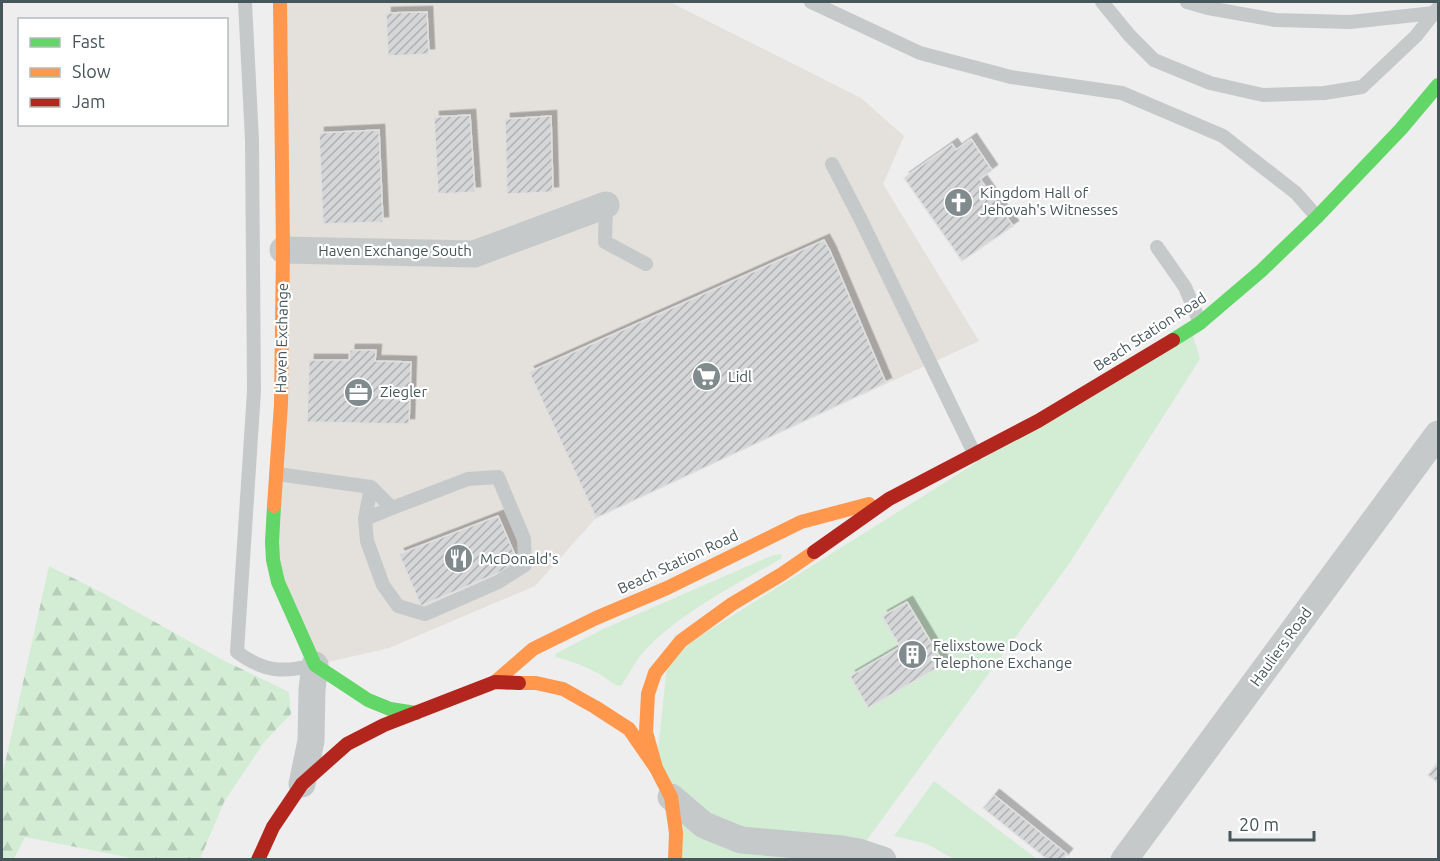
<svg xmlns="http://www.w3.org/2000/svg" width="1440" height="861" viewBox="0 0 1440 861" font-family="Ubuntu,sans-serif">
<defs>
<pattern id="forest-firs" width="22" height="20" patternUnits="userSpaceOnUse" patternTransform="scale(1.5)"><rect width="22" height="20" fill="#d3edd5"/><path d="M5 1l3.5 6h-7zM16 11l3.5 6h-7z" fill="#b6cdb9"/></pattern>
<pattern id="building-hatch" width="6" height="6" patternUnits="userSpaceOnUse" patternTransform="scale(1.5)"><rect width="6" height="6" fill="#d5d6d7"/><path d="M-1 1l2-2M0 6l6-6M5 7l2-2" fill="none" stroke="#afb0b1"/></pattern>
<filter id="shadow"><feDropShadow dx="5.5" dy="-5.5" stdDeviation="0" flood-color="#0004"/></filter>
</defs>
<rect width="100%" height="100%" fill="#efeeee"/>
<polygon fill="#e4e0dc" points="280,2 670,2 861,98 904,136 883,184 979,341 596,518 535,586 389,648 315,665 278,582"/>
<g fill="#d3edd5">
<polygon points="1191,328 1200,359 1069,564 853,859 675,859 656,768 668,656"/>
<path d="M781,554L782,558C736,585 675,615 641,655C633,665 628,676 621,686C612,685 608,679 601,675C587,667 572,661 556,657L555,654L603,629L773,555Z"/>
<polygon points="934,781 1037,859 954,859 927,844 894,836"/>
</g>
<polygon fill="url(#forest-firs)" points="49,566 103,593 223,660 289,692 291,714 265,741 224,802 200,859 136,859 25,837 14,859 2,859 2,777"/>
<g fill="url(#building-hatch)" stroke="#e0e0e1" stroke-width="1.5" filter="url(#shadow)">
<polygon points="427,12 429,54 388,56 386,13"/>
<polygon points="470,115 475,192 438,194 434,117"/>
<polygon points="551,116 553,192 507,194 505,119"/>
<polygon points="379,130 383,222 323,224 319,133"/>
<polygon points="971,139 992,170 980,179 1013,226 962,261 904,178 952,144 956,150"/>
<polygon points="824,240 830,251 886,383 596,518 529,372"/>
<polygon points="350,350 376,350 375,361 411,362 409,424 307,422 309,360 349,360"/>
<polygon points="498,516 519,564 421,606 399,554"/>
<polygon points="907,602 944,664 868,708 850,676 900,647 882,616"/>
<polygon points="1438,762 1438,783 1428,775"/>
<polygon points="994,795 1067,854 1062,860 1048,860 983,808"/>
</g>
<g fill="none" stroke-linecap="round" stroke-linejoin="round">
<g stroke="#c6c9ca" stroke-width="14">
<path d="M245,2L252,140L254,391L237,652C264,672 283,673 315,665"/>
<polyline points="811,2 920,53 1011,77 1122,93 1223,136 1296,193 1317,217"/>
<polyline points="1102,2 1130,36 1154,60 1210,83 1263,95 1324,93 1362,87 1416,36 1438,8"/>
<polyline points="1187,2 1208,8 1275,20 1350,22 1434,13"/>
<polyline points="832,164 861,220 975,455"/>
<polyline points="606,205 605,242 646,264"/>
<polyline points="1157,247 1185,287 1200,323"/>
<polyline points="277,474 371,487 392,508 468,479 498,477 524,539 525,565 498,582 425,614 398,606 383,585 367,541 365,519 371,487"/>
<polyline points="365,519 392,508"/>
</g>
<g stroke="#c6c9ca" stroke-width="27">
<polyline points="283,250 474,254 606,205"/>
<polyline points="302,784 311,741 312,689 315,665"/>
<polyline points="671,797 704,825 741,840 842,849 859,852 883,860"/>
<polyline points="1124,860 1438,434"/>
</g>
<g stroke="#63d668" stroke-width="14">
<polyline points="1173,340 1200,323 1261,271 1317,217 1401,129 1438,85"/>
<polyline points="274,506 272,542 273,560 278,582 315,665 368,700 390,709 416,713"/>
</g>
<g stroke="#ff974d" stroke-width="14">
<polyline points="274,506 281,404 283,250 280,2"/>
<polyline points="495,682 533,649 596,618 667,588 801,522 869,504"/>
<polyline points="519,683 536,683 563,689 595,707 629,729 656,768 671,797 676,833 675,860"/>
<polyline points="656,768 646,732 648,694 655,673 681,641 732,604 782,574 814,552"/>
</g>
<g stroke="#b3261e" stroke-width="14">
<polyline points="814,552 889,499 1038,421 1173,340"/>
<polyline points="258,860 273,827 302,784 347,744 384,725 495,682 519,683"/>
</g>
</g>
<defs>
<symbol id="church-disc" viewBox="-11 -11 22 22"><circle r="9.5" fill="#818b8e" stroke="#fff"/><path d="M-1.2-6h2.4v3.5h3.3v2.4h-3.3V6h-2.4V-.1h-3.3v-2.4h3.3Z" fill="#fff"/></symbol>
<symbol id="supermarket-disc" viewBox="-11 -11 22 22"><circle r="9.5" fill="#818b8e" stroke="#fff"/><path d="M-6-5.5h2.5l.6 2H6L4.5 2H-2.5L-4.4-4H-6ZM-1.5 3.2a1.3 1.3 0 1 0 .1 0ZM3 3.2a1.3 1.3 0 1 0 .1 0Z" fill="#fff"/></symbol>
<symbol id="office-disc" viewBox="-11 -11 22 22"><circle r="9.5" fill="#818b8e" stroke="#fff"/><path d="M-6-3h4V-5.5h4V-3h4V5H-6ZM-1-4.5V-3h2v-1.5ZM-6 0V1H6V0Z" fill="#fff"/></symbol>
<symbol id="restaurant-disc" viewBox="-11 -11 22 22"><circle r="9.5" fill="#818b8e" stroke="#fff"/><path d="M-5-6h1v4h1v-4h1v4h1v-4h1v5L-1.5 .5V6h-2V.5L-5-1ZM5-6V6H3V1.5H1.5Q1.5-4 5-6Z" fill="#fff"/></symbol>
<symbol id="building-disc" viewBox="-11 -11 22 22"><circle r="9.5" fill="#818b8e" stroke="#fff"/><path d="M-4-6H4V6H1V3H-1V6H-4ZM-2.5-4.3h1.7v1.8h-1.7ZM.8-4.3h1.7v1.8H.8ZM-2.5-1h1.7V.8h-1.7ZM.8-1h1.7V.8H.8Z" fill="#fff"/></symbol>
</defs>
<g fill-rule="evenodd">
<use href="#church-disc" x="942" y="186" width="33" height="33"/>
<use href="#supermarket-disc" x="690" y="360" width="33" height="33"/>
<use href="#office-disc" x="342" y="376" width="33" height="33"/>
<use href="#restaurant-disc" x="442" y="542" width="33" height="33"/>
<use href="#building-disc" x="896" y="638" width="33" height="33"/>
</g>
<g text-anchor="middle" stroke-width="4.5" stroke-linejoin="round" paint-order="stroke">
<g font-size="15" fill="#46565a" stroke="#fff" text-anchor="start">
<text x="980" y="198">Kingdom Hall of<tspan x="980" dy="17">Jehovah's Witnesses</tspan></text>
<text x="728" y="382">Lidl</text>
<text x="380" y="397">Ziegler</text>
<text x="480" y="564">McDonald's</text>
<text x="933" y="651">Felixstowe Dock<tspan x="933" dy="17">Telephone Exchange</tspan></text>
</g>
<g font-size="15" fill="#46565a" stroke="#fff">
<text x="395" y="256">Haven Exchange South</text>
<text transform="translate(1150 332) rotate(-33)" y="5">Beach Station Road</text>
<text transform="translate(282 338) rotate(-89)" y="5">Haven Exchange</text>
<text transform="translate(678 562) rotate(-25)" y="5">Beach Station Road</text>
<text transform="translate(1281 647) rotate(-54)" y="5">Hauliers Road</text>
</g>
</g>
<rect width="1440" height="861" fill="none" stroke="#46565a" stroke-width="6"/>
<rect x="18" y="18" width="210" height="108" fill="#ffffff" stroke="#b5bbbd" stroke-width="1.5"/>
<rect x="30" y="38" width="30" height="9" fill="#63d668" stroke="#b5bbbd" stroke-width="1.5"/>
<text x="72" y="48" font-size="18" fill="#46565a">Fast</text>
<rect x="30" y="68" width="30" height="9" fill="#ff974d" stroke="#b5bbbd" stroke-width="1.5"/>
<text x="72" y="78" font-size="18" fill="#46565a">Slow</text>
<rect x="30" y="98" width="30" height="9" fill="#b3261e" stroke="#b5bbbd" stroke-width="1.5"/>
<text x="72" y="108" font-size="18" fill="#46565a">Jam</text>
<path d="M1230 831v9h84v-9" fill="none" stroke="#46565a" stroke-width="3"/>
<text x="1239" y="831" font-size="18" fill="#46565a" stroke="#ffffff" stroke-width="4.5" paint-order="stroke">20 m</text>
</svg>
